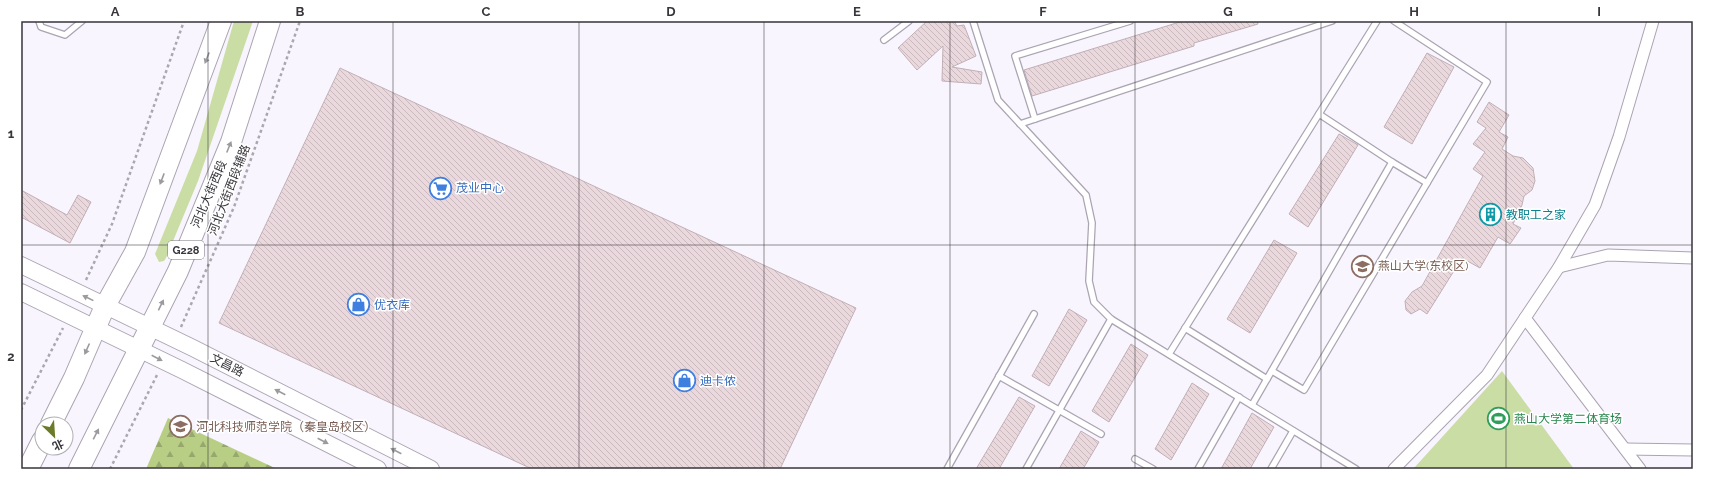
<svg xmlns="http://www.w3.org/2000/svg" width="1714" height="490" viewBox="0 0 1714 490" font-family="Raleway,'Noto Sans SC',sans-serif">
<defs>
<pattern id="forest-firs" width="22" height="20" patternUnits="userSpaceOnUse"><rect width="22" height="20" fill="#b7ce84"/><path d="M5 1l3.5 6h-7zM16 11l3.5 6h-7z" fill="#96a86d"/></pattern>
<pattern id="building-back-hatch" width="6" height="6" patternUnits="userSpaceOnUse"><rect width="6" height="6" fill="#ead8dd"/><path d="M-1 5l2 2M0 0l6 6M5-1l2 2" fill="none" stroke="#c9babf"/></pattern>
</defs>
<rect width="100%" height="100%" fill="#f9f5fe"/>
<g fill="#cadda5">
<polygon points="234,21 253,21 198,181 166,258 164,261 159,262 155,254 197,151"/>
<polygon points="1502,371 1574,469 1413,469 1414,468"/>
</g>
<polygon fill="url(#forest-firs)" points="168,418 277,469 146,469"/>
<g fill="url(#building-back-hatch)" stroke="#c1b0b5">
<polygon points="927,21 954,21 957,26 964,25 976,56 952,67 982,72 981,84 942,81 943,46 917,70 898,48"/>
<polygon points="1183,21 1257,21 1258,24 1194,43 1194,46 1032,96 1024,70"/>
<polygon points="1427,53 1454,67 1412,144 1384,127"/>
<polygon points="340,68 856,308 780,469 532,469 219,323"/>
<polygon points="1489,102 1509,115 1499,132 1508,137 1502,149 1513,156 1523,158 1533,168 1535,181 1532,190 1524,196 1522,205 1513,224 1521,228 1510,244 1498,237 1480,268 1462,258 1427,314 1420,309 1411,314 1406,310 1405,301 1412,292 1422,286 1483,176 1473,169 1485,152 1473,144 1486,128 1477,122"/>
<polygon points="1339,134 1358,145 1308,227 1289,214"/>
<polygon points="21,190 67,215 78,195 91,202 70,243 21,217"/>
<polygon points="1274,240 1297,253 1250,333 1227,319"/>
<polygon points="1069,309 1087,320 1049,386 1032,376"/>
<polygon points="1131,344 1148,355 1109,422 1092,411"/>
<polygon points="1192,383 1209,394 1171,460 1155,449"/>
<polygon points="1019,397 1035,406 999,469 976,469"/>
<polygon points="1252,413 1274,427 1250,469 1221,469"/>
<polygon points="1081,431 1099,442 1083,469 1059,469"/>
</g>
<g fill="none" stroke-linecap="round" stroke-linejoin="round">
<defs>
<g id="lane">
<polyline points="39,21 41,27 65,35 82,21"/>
<polyline points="973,21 998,100 1086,195 1092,223 1089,281 1094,302 1111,319 1356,469"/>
<polyline points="884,40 909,21"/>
<polyline points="1319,114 1392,162"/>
<polyline points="1035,119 1015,56 1130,21"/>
<polyline points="1020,124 1332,21"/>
<polyline points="1185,328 1267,379"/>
<polyline points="1169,354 1377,21"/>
<polyline points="1272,371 1304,390 1487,82 1394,21"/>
<polyline points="999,376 1101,434"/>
<polyline points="1252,405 1392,162 1427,183"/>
<polyline points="1135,459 1153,469"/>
<polyline points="947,469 1034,314"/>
<polyline points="1026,469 1111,319"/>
<polyline points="1198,469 1239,397"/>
<polyline points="1271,469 1293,431"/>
</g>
<g id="street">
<polyline points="1559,267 1608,255 1693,258"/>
<polyline points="1525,318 1640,469"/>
<polyline points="1625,449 1693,450"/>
<polyline points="1394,469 1487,375 1559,267 1595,205 1619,137 1653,21"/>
</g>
<g id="secondary">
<polyline points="21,265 193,348 431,469"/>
<polyline points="21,292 182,370 378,469"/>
</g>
<g id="highway">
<polyline points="51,424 74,378 105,306 135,252 221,21"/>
<polyline points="28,469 42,441"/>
<polyline points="79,469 178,271 231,142 270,21"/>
</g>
</defs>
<use href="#lane" stroke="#aba4b2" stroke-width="8"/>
<use href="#street" stroke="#aba4b2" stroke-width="13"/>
<use href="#secondary" stroke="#aba4b2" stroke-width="18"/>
<use href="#highway" stroke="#aba4b2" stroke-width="22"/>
<g stroke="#aba7af" stroke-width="2.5" stroke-dasharray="3 3" stroke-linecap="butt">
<polyline points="86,280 112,224 184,21"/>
<polyline points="181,327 234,207 300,21"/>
<polyline points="21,410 63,328"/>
<polyline points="110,469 158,373"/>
</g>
<use href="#lane" stroke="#fff" stroke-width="5.5"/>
<use href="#street" stroke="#fff" stroke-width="11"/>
<use href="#secondary" stroke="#fff" stroke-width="16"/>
<use href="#highway" stroke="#fff" stroke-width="20"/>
</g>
<defs><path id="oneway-solid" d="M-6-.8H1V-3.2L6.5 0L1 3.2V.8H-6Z"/></defs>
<g fill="#9c9a9d">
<use href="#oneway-solid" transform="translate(207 58) rotate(111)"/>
<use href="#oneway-solid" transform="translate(229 147) rotate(-68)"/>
<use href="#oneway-solid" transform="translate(162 179) rotate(111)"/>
<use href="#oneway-solid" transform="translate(88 298) rotate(-154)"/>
<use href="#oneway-solid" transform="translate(161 305) rotate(-64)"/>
<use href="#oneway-solid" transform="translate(87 349) rotate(114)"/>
<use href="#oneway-solid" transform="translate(157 358) rotate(27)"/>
<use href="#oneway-solid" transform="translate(280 392) rotate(-153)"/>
<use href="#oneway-solid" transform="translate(96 434) rotate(-63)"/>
<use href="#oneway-solid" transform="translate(323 441) rotate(27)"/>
<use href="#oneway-solid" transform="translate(396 451) rotate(-153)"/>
</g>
<path fill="none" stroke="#38353b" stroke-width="1" stroke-opacity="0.55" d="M208,21V469M393,21V469M579,21V469M764,21V469M950,21V469M1135,21V469M1321,21V469M1506,21V469M21,245H1693"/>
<defs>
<symbol id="supermarket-ring" viewBox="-11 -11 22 22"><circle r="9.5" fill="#fff" stroke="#3f7fe0" stroke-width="1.5"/><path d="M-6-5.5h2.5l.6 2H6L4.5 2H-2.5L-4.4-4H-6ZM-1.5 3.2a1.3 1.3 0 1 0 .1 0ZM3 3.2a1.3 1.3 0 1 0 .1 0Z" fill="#3f7fe0"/></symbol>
<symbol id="building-ring" viewBox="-11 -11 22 22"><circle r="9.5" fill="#fff" stroke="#0f9aa8" stroke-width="1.5"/><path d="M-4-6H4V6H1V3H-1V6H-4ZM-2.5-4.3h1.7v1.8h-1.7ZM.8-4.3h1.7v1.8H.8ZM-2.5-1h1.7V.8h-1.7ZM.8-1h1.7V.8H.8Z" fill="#0f9aa8"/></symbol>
<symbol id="university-ring" viewBox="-11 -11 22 22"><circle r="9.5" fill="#fff" stroke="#8d6e63" stroke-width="1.5"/><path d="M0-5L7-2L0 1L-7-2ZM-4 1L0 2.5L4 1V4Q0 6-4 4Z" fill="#8d6e63"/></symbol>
<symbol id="shop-ring" viewBox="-11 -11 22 22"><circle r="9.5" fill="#fff" stroke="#3f7fe0" stroke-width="1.5"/><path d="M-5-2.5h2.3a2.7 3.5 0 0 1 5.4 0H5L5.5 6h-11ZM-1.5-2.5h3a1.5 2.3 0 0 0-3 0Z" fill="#3f7fe0"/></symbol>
<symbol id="stadium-ring" viewBox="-11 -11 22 22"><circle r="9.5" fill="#fff" stroke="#2e9e5b" stroke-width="1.5"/><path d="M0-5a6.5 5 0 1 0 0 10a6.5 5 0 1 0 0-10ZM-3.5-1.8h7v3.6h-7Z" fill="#2e9e5b"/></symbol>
<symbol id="school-ring" viewBox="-11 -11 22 22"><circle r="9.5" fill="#fff" stroke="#8d6e63" stroke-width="1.5"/><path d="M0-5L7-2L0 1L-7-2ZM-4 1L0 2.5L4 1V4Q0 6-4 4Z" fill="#8d6e63"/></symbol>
</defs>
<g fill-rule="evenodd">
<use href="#supermarket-ring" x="428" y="176" width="25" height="25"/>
<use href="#building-ring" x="1478" y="202" width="25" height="25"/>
<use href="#university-ring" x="1350" y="254" width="25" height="25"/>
<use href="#shop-ring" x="346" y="292" width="25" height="25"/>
<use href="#shop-ring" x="672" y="368" width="25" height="25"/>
<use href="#stadium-ring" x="1486" y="406" width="25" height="25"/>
<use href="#school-ring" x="168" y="414" width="25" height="25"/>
</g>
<g text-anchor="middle" stroke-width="3" stroke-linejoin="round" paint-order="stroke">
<rect fill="#fff" stroke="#747276" stroke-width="1" x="168" y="241" width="36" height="18" rx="3"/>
<g font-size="11" font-weight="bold" fill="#38353b">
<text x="186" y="254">G228</text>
</g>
<g font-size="12" fill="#366cbe" stroke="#fff" text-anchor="start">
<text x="456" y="192">茂业中心</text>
<text x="374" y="309">优衣库</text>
<text x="700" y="385">迪卡侬</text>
</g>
<g font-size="12" fill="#38353b" stroke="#fff">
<text transform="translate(229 190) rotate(-69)" y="4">河北大街西段辅路</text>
<text transform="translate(209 194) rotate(-67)" y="4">河北大街西段</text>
<text transform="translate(227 365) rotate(27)" y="4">文昌路</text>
</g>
<g font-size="12" fill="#0d838f" stroke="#fff" text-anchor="start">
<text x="1506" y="219">教职工之家</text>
</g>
<g font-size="12" fill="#785e54" stroke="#fff" text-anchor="start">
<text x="1378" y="270">燕山大学(东校区)</text>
<text x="196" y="431">河北科技师范学院（秦皇岛校区）</text>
</g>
<g font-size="12" fill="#27864d" stroke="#fff" text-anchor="start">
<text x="1514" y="423">燕山大学第二体育场</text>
</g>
</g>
<rect width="1714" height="490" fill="none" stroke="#ffffff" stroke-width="44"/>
<g transform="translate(54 436) rotate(155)"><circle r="19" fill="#ffffff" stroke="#afaeb1"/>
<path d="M0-3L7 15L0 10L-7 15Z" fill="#6c7b29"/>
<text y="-6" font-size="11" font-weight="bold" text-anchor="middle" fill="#38353b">北</text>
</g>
<rect x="22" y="22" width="1670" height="446" fill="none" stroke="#38353b" stroke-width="1.5"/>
<g font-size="13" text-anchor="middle" font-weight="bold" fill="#38353b">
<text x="115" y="16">A</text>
<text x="300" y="16">B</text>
<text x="486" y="16">C</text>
<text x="671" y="16">D</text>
<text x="857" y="16">E</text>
<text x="1043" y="16">F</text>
<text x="1228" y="16">G</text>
<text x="1414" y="16">H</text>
<text x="1599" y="16">I</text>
<text x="11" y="138">1</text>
<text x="11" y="361">2</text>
</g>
</svg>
